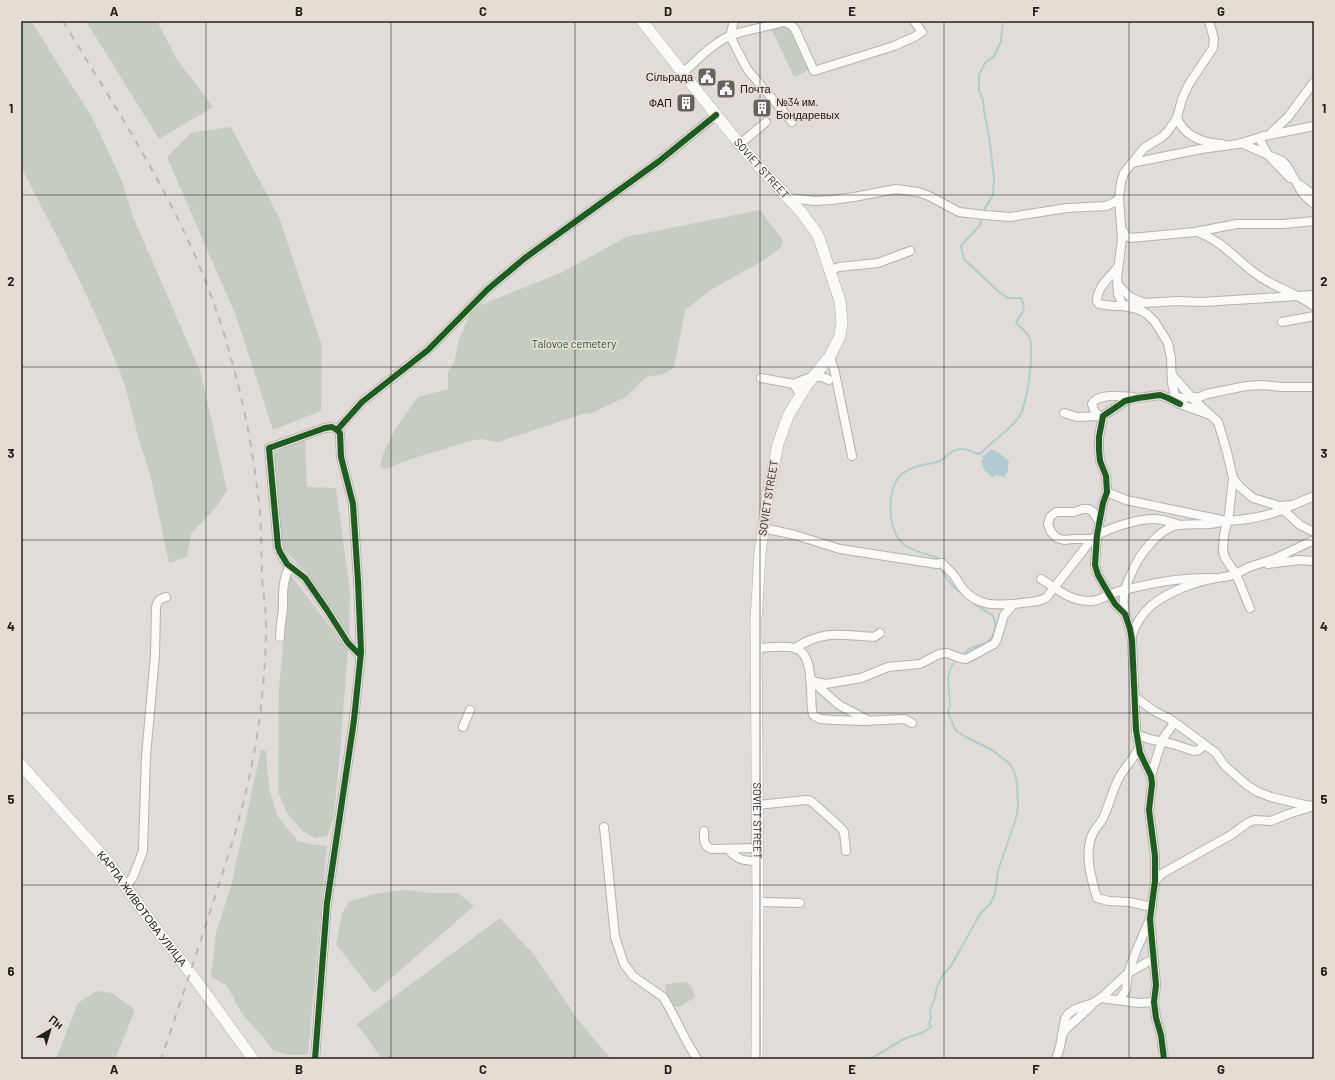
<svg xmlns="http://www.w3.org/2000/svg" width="1335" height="1080" viewBox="0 0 1335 1080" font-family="Barlow,sans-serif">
<rect width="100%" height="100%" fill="#e1dcd7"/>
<g fill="#c5ccc1">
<polygon points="21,21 31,21 93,119 122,181 133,217 201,373 227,491 217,506 191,534 187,557 169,563 153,487 146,461 139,440 125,385 106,338 79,279 21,167"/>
<polygon points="86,21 157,21 176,58 213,107 159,139"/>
<polygon points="785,24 793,29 811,69 794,77 771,28"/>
<polygon points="231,127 279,217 322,346 321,411 273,430 236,316 167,157 191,133"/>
<path d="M760,210L783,241L781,247L767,258L711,290L685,310L674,368L661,375L646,377L626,397L591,413L583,414L498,442L481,439L471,441L417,457L385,469L380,466C385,440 403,418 418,397L448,389V372L454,363L459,339L473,308L563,272L626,237Z"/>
<polygon points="305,438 307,487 336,488 350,592 349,638 307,573 283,549 274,453"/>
<polygon points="289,573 348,650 340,752 334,815 328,836 315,838 304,832 288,815 278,792 279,688 286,616 286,583"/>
<polygon points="261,750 266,751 269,789 278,817 298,841 311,844 327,846 308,1055 288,1055 273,1050 263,1037 242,1014 227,986 211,976 216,933 231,886"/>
<path d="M408,890L430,893H458L474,906L374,993L336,944L342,913L349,902C370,894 386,891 408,890Z"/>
<polygon points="500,918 535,956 579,1021 611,1059 382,1059 357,1024"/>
<path d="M686,982L691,986L695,997L680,1007H673C668,999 663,994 666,984Z"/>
<polygon points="97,991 112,993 135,1010 115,1059 56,1059 78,1003"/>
</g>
<path fill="#b1cdd1" d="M991,449L998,452L1009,461L1008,466V472L1005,475L1006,477L995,475L993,478C986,473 983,469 981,461L984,458L982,457Z"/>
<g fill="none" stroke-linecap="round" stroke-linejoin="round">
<g stroke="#b1cdd1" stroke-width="2">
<polyline points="984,212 985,208 993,195 994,177 989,136 984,111 983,100 979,91 979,75 985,63 994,56 1001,41 1003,21"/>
<path d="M939,562L938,558C928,554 916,552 906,546C887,535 885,488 902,474C912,465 928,465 940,461C943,460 946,456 949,454C959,446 967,449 978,454L981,453C993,440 1009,431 1019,417C1027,406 1034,352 1030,339C1028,332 1021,328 1016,323C1020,313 1028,312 1021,298H1008L999,292L964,259L961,246L980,225L983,216"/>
<path d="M941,566C944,578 955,589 965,596"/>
<polyline points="963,655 969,649 988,642 993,635 995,628 995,621 992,615 973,603"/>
<path d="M869,1059C881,1054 891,1046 902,1040C912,1035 922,1035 931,1027L929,1023L931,1019L930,1010L934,1001L937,987L943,975L951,966L980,914L990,904L995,894L998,871L1016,818L1018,807L1017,782L1014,771L1009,763L992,750L966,737L956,731L952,722L948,712L950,705L948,680L950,669L957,658"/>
</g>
<defs>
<g id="minor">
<polyline points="734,21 730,36 747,69 792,122"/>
<polyline points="1209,21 1214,39 1213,48 1189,84 1182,99 1177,118 1168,131 1162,137 1144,148 1124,173 1121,182 1119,198 1122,239 1117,278 1118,294 1123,306 1138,309 1147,314 1155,322 1168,343 1171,358 1172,383 1176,400 1180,404 1210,415"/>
<polyline points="784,22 790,24 795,29 814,71 894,46 914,37 922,32 914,21"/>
<path d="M683,73C697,60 715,41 732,35C749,29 768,27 786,21"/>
<path d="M1177,118C1185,137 1203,143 1222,144"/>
<polyline points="1271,133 1288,117 1314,82"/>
<polyline points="1259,138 1268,155 1290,178"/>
<polyline points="1241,143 1282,161 1287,166 1303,194 1314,204"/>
<polyline points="740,144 766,122"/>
<polyline points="1132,163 1201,149 1238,144 1264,136 1314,126"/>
<polyline points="1300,185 1314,195"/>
<polyline points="788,198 815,201 832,200 854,197 896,189 918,192 929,196 959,212 985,215 1010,217 1067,208 1106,206 1115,202 1119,198"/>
<polyline points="1122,230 1126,236 1131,238 1195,232 1237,224 1283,224 1314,221"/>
<path d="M1197,232C1224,241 1239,264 1262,278C1279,289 1298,294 1314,306"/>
<path d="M1118,267C1110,277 1097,287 1097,301L1099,304L1114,306H1123L1144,303L1178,301L1202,302L1314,295"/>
<polyline points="830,270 839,267 878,263 910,251"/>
<polyline points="1118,285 1130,297 1144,303"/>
<polyline points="1282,322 1314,316"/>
<polyline points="830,356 835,373 852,456"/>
<polyline points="1172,375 1194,400 1218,422 1227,452 1233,478 1240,487 1253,498 1279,506 1293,505 1314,496"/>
<polyline points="761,378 794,384 800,395"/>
<path d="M794,384C806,379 816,372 829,380"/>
<polyline points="1171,398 1200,397 1207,394 1246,386 1263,385 1281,387 1314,387"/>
<polyline points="1064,413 1077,417 1102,416"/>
<path d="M1098,416L1094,410L1092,404C1098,393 1122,396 1133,397"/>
<polyline points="337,430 362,402 428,350 488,289 525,258 658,162 716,115"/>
<polyline points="1233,478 1229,514 1224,535 1223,551 1225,558 1236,574 1249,567 1274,559 1314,540"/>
<polyline points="1107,492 1126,500 1222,520"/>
<polyline points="1280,507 1300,525 1314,532"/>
<path d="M763,528L795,535L840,549L911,560L937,564L942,563C946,568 951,571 955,577C958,581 960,586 964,590C978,606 994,605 1014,604"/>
<polyline points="1092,539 1073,539 1064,540 1057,538 1051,532 1048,524 1050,517 1056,512 1074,512 1083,509 1089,509 1093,512 1099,521"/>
<polyline points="1268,564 1299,560 1314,561"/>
<path d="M1041,579C1058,589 1069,601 1090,601C1100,601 1107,595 1116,592C1148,584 1179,577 1213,578"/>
<path d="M1125,613C1121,597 1126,584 1133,570C1139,555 1158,531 1174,526C1185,523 1199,525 1210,524C1215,524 1220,522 1225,521C1248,520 1272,516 1293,505"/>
<path d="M1132,635C1141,609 1158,598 1182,588C1192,584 1202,580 1212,579C1221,577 1228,577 1236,574L1250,608"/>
<path d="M280,637C280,627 282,618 283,609C283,593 282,581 290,566"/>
<path d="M756,648C768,648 782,645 794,648C815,652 810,694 812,710L813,715L820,719L834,720L864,721L905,719L912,723"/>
<path d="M795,648C825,629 842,635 874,637L880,633"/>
<path d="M810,679L816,682L826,684L861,678L888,667L920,664L939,654L947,653L960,658L966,659L994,644L997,639L1004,615L1014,604L1038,601L1046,598L1092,539C1104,529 1137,519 1153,519C1163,519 1171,522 1180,525"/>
<polyline points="812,681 839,705 866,719"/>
<polyline points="1135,697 1154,711 1170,719 1216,753 1225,766 1248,786 1258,792 1271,797 1305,805 1314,806"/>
<polyline points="463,727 470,710"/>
<polyline points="1136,734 1149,739 1173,744 1194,751 1199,750 1204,745"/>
<path d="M1139,748C1134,758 1126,766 1120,776C1113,788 1110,803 1104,816C1102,822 1097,826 1094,831C1083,851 1091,878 1097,898L1109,901L1129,902L1152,907"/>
<polyline points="1151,776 1162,740 1174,723"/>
<polyline points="757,805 806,800 811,801 840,827 844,832 846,851"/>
<polyline points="604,827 615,937 624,964 633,976 663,997 669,1007 687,1042 697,1059"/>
<path d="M704,831C704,839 703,845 711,849L757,848"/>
<path d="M728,849C738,860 743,861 757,861"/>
<polyline points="1155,881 1163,873 1231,835 1249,822 1255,820 1271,821 1288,814 1311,807"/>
<path d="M126,887L133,877L143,851L146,756L155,655L156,608C157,601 159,599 166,597"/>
<polyline points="758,902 800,903"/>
<polyline points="1101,998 1139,1003 1154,1002"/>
<polyline points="1119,1000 1126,990 1128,973 1137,949 1150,919"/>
<polyline points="1062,1035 1066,1029 1091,1006"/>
<polyline points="315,1059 327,903 354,720 361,652 358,581 353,504 341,457 340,433 337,430 332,427 325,428 269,448 278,547 280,552 287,564 305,578 327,610 348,643 360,655"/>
<polyline points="1056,1059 1060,1047 1065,1019 1068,1014 1075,1009 1093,1003 1101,998 1128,973 1153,959"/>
<polyline points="1164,1059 1161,1035 1156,1018 1154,1002 1156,985 1150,919 1155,881 1155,856 1149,810 1152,784 1151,776 1140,753 1136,730 1132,640 1130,629 1125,614 1115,604 1106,589 1098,575 1095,565 1097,535 1103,503 1107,492 1106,476 1100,461 1099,450 1099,437 1103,416 1125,401 1138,398 1160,395 1168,398 1180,404"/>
</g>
<g id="major">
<path id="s1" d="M642,21L716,115L748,154L802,213L818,235L840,301L842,322L840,336L830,356L806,386L788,416L778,444L768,494L760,553L756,621L758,904L757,1059"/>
<path id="s2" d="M21,765L108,862L157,930L190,972L253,1059"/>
</g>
</defs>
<use href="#minor" stroke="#b6b2ae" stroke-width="10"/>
<use href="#major" stroke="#b6b2ae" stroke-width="12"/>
<use href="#minor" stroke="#fafaf9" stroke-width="8"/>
<use href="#major" stroke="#fafaf9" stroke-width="11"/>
<path stroke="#bcbab8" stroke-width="2" stroke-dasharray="7 7" stroke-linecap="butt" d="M63,21C108,96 157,170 193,251C227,328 248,411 258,495C262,523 261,550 262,578C263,592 266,607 266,622C266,669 261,718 252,764C242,815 226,863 210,912C194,961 178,1010 161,1059"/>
<defs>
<g id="cycleway">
<polyline points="337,430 362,402 428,350 488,289 525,258 658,162 716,115"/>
<polyline points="315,1059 327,903 354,720 361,652 358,581 353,504 341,457 340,433 337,430 332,427 325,428 269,448 278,547 280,552 287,564 305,578 327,610 348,643 360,655"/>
<polyline points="1164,1059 1161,1035 1156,1018 1154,1002 1156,985 1150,919 1155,881 1155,856 1149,810 1152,784 1151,776 1140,753 1136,730 1132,640 1130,629 1125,614 1115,604 1106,589 1098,575 1095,565 1097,535 1103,503 1107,492 1106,476 1100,461 1099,450 1099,437 1103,416 1125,401 1138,398 1160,395 1168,398 1180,404"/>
</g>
</defs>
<use href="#cycleway" stroke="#e5ddd3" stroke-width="8"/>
<use href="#cycleway" stroke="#1b5e20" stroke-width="6"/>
</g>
<path fill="none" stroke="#23211d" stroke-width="1" stroke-opacity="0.55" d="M206,21V1059M391,21V1059M575,21V1059M760,21V1059M944,21V1059M1129,21V1059M21,195H1314M21,367H1314M21,540H1314M21,713H1314M21,885H1314"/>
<defs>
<symbol id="civic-square" viewBox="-11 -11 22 22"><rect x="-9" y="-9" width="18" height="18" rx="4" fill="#66625e" stroke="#e5ddd3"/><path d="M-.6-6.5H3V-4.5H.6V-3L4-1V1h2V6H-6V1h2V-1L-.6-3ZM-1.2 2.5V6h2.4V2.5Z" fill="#fff"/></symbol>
<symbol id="building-square" viewBox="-11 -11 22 22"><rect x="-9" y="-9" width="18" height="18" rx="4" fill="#66625e" stroke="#e5ddd3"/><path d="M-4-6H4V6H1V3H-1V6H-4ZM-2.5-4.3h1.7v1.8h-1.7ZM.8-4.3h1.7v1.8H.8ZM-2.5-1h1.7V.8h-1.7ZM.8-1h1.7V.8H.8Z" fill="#fff"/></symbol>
</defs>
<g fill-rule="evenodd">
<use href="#civic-square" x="696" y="66" width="22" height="22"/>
<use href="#civic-square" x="715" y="78" width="22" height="22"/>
<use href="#building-square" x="675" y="92" width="22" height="22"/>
<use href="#building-square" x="751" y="97" width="22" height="22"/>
</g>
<g text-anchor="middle" stroke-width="3.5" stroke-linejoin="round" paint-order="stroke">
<g font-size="11" fill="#23211d" stroke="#e5ddd3" text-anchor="end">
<text x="693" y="81">Сільрада</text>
<text x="740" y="93" text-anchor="start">Почта</text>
<text x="776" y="106" text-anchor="start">№34 им.<tspan x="776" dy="13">Бондаревых</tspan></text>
<text x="672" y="107">ФАП</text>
</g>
<g font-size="11" fill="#23211d" stroke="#e5ddd3">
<text dy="4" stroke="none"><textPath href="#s1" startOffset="190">SOVIET STREET</textPath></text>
<text transform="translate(768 498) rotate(-81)" y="4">SOVIET STREET</text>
<text dy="4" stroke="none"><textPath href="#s1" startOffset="886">SOVIET STREET</textPath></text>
<text dy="4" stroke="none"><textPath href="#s2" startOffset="188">КАРПА ЖИВОТОВА УЛИЦА</textPath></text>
</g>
<g font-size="11" fill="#2c5531" stroke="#e5ddd3">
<text x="574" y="348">Talovoe cemetery</text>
</g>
</g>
<rect width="1335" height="1080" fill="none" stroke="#e5ddd3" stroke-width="44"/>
<g transform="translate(50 1030) rotate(38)" stroke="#e5ddd3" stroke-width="3" paint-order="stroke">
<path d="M0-3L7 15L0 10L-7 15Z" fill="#23211d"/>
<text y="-6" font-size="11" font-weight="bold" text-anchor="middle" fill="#23211d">Пн</text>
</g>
<rect x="22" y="22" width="1291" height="1036" fill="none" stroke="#23211d" stroke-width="1.5"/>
<g font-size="13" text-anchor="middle" font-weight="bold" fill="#23211d">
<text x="114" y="16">A</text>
<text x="299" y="16">B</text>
<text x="483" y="16">C</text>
<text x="668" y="16">D</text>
<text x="852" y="16">E</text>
<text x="1036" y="16">F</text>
<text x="1221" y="16">G</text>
<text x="11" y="113">1</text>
<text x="1324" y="113">1</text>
<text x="11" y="286">2</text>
<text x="1324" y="286">2</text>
<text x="11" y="458">3</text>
<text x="1324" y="458">3</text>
<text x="11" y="631">4</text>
<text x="1324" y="631">4</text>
<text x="11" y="804">5</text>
<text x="1324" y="804">5</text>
<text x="11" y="976">6</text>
<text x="1324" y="976">6</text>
<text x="114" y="1074">A</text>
<text x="299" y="1074">B</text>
<text x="483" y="1074">C</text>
<text x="668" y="1074">D</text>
<text x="852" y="1074">E</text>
<text x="1036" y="1074">F</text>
<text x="1221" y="1074">G</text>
</g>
</svg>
